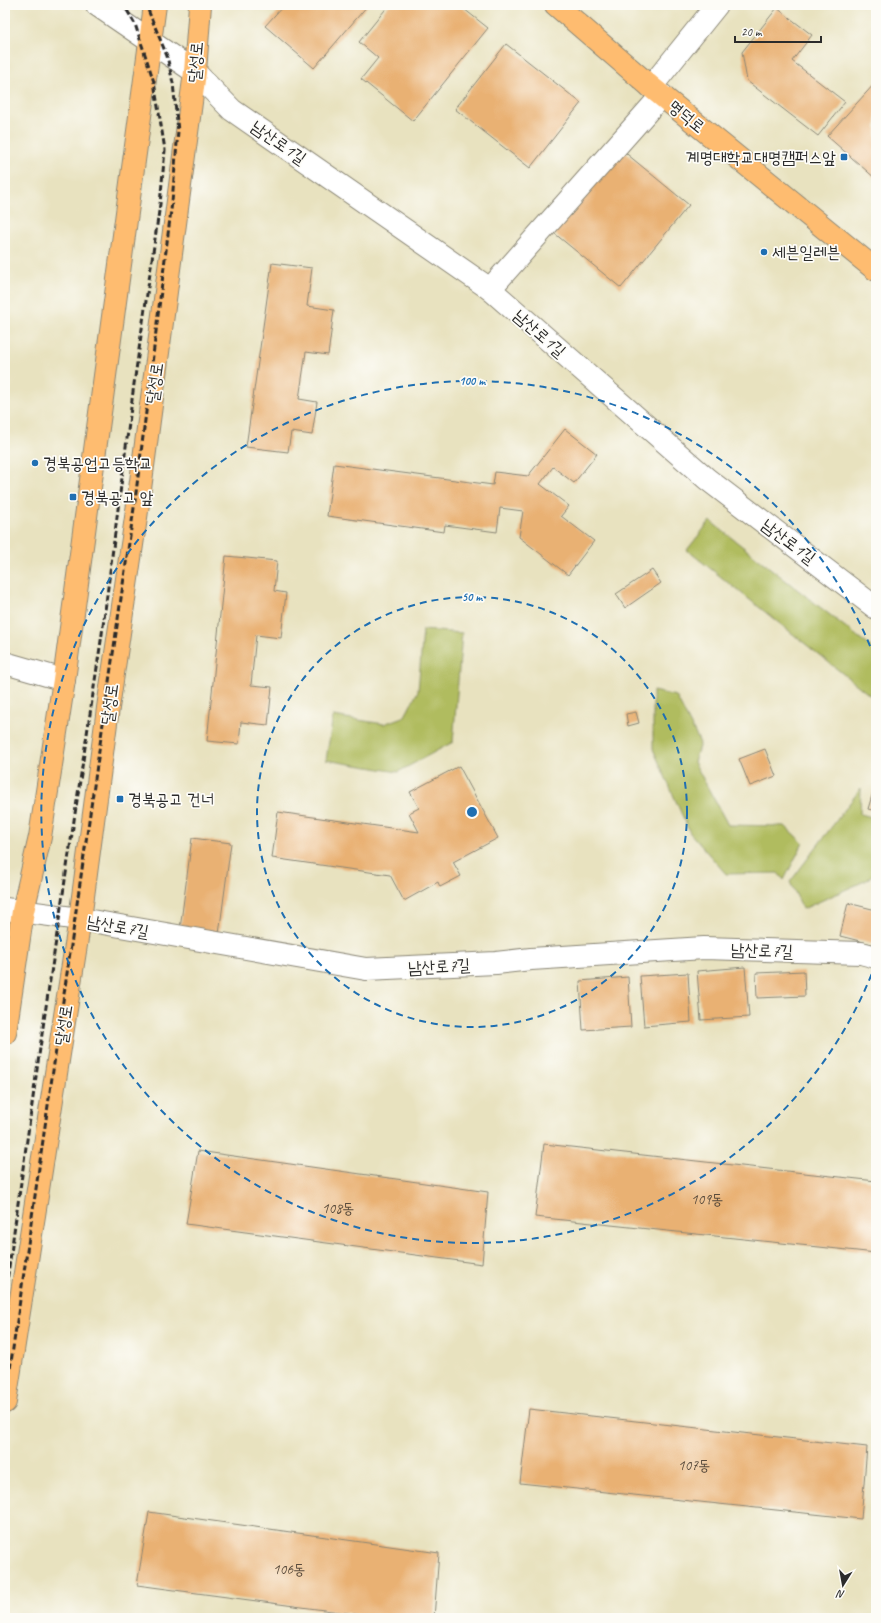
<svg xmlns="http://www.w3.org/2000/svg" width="881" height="1623" viewBox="0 0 881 1623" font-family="Caveat,'Poor Story',sans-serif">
<rect width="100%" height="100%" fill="#fdfcf7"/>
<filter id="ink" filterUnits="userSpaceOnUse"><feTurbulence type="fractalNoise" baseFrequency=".025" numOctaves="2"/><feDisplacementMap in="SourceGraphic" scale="8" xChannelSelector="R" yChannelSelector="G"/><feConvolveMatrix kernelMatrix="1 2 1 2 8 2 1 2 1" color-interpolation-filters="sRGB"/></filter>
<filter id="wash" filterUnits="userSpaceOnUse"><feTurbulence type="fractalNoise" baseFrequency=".012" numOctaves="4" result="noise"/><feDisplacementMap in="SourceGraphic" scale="16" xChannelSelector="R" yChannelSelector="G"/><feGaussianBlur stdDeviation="0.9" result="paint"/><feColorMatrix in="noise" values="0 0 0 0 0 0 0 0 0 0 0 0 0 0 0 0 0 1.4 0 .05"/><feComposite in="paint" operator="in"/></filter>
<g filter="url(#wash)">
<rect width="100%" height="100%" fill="#e8e2bf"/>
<g fill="#b0bc5e" stroke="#6e7444">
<polygon points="710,521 876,651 876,700 687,550"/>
<polygon points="423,630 462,633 453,742 398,772 326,760 333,716 384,724 405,716 418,691"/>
<polygon points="653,691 676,696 700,743 694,762 728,825 785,826 803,843 784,880 778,873 726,874 690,833 653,749"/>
<polygon points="861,788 860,814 876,818 876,870 869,879 803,909 790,882"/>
</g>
<g id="blocks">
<g fill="#e9b173">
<polygon points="284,5 368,5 314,68 265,26"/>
<polygon points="389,5 459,5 488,28 413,121 361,79 378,58 359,42"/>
<polygon points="777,8 812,35 792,61 845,102 818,136 747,81 742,52"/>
<polygon points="506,44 581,103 530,168 455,109"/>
<polygon points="876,82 876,179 827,136"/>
<polygon points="622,150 689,205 621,288 554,233"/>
<polygon points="272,263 312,268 307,306 334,310 328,355 306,352 299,399 317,402 312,435 291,432 288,452 246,447"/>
<polygon points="565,429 597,454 574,483 553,467 540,484 569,506 561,516 594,541 568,575 519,537 523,511 500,508 497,532 445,525 444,532 327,516 334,464 493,485 495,472 528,476"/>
<polygon points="226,556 277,561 274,591 286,593 281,638 256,635 251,685 272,687 268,725 241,722 239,744 207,741"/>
<polygon points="652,570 661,583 625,608 616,594"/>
<polygon points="636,712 639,723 628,726 626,714"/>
<polygon points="765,749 776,776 750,786 739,759"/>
<polygon points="459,766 498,838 453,862 461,876 440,887 438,882 404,901 390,875 272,858 278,812 419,832 409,813 419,808 410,792"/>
<polygon points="876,782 876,811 868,809"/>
<polygon points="192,838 231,843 219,934 180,929"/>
<polygon points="848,903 876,910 876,945 840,936"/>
<polygon points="745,967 749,1017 701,1020 697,971"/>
<polygon points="804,971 805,996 757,998 756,973"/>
<polygon points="688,973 691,1022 644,1026 640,976"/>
<polygon points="628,977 631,1027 583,1030 580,981"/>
<polygon points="544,1144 876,1181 876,1253 535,1217"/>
<polygon points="198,1151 488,1192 482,1264 186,1224"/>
<polygon points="529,1409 867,1447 861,1519 520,1483"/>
<polygon points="149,1512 439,1553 434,1618 384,1618 137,1585"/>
</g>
</g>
</g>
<g filter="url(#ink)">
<use href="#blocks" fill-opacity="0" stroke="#8a8675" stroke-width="1"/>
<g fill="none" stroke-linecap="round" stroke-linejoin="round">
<defs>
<g id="minor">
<polyline points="97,5 195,72 232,110 490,289 707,479 876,608"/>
<polyline points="651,87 717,5"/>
<polyline points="490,289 662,95"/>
<polyline points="5,663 64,680"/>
<polyline points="5,909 80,919 366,969 496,963 531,959 704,948 861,953 876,957"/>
</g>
<g id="major">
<polyline points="556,5 651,87 876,270"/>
<polyline points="5,1033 23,911 40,837 64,680 155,5"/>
<polyline points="5,1402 80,919 108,708 138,504 195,72 200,5"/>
</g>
</defs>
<use href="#minor" stroke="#8a8675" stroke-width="24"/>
<use href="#major" stroke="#8a8675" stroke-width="24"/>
<use href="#minor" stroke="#fff" stroke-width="22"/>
<use href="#major" stroke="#febc70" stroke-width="22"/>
<g stroke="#2b2b2b" stroke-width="3" stroke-dasharray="6 3" stroke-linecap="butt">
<polyline points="5,1295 44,1020 102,634 134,384 160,204 165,150 154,82 135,24 124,5"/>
<polyline points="5,1404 135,501 172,202 178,131 173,83 167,56 146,5"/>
</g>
</g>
</g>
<g fill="none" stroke="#1f6fb2" stroke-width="2" stroke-dasharray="7 5">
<circle cx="472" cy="812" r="215"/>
<path d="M876 963A431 431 0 1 1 876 661"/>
</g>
<g fill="#1f6fb2" stroke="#fdfcf7" stroke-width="1.5">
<rect x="840" y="153" width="8" height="8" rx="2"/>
<circle cx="764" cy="252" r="4"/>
<circle cx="35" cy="463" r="4"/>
<rect x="69" y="493" width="8" height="8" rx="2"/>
<rect x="116" y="795" width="8" height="8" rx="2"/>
</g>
<g text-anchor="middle" stroke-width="3.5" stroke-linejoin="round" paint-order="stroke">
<g font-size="15" fill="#5a4c3d">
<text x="707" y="1204">109동</text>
<text x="338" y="1213">108동</text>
<text x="694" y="1470">107동</text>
<text x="289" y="1574">106동</text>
</g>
<g font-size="17" fill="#2b2b2b" stroke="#fdfcf7">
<text transform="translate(195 62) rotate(-85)" y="6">달성로</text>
<text transform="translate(687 116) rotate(39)" y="6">명덕로</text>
<text transform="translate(279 142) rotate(35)" y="6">남산로1길</text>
<text transform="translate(540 333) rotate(41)" y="6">남산로1길</text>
<text transform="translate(154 383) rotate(-82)" y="6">달성로</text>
<text transform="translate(789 541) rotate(37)" y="6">남산로1길</text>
<text transform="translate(109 704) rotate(-82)" y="6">달성로</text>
<text transform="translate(118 926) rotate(10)" y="6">남산로7길</text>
<text transform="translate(762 950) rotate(2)" y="6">남산로7길</text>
<text transform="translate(439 966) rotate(-3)" y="6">남산로7길</text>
<text transform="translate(63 1025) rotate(-81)" y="6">달성로</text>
</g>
<g font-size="17" fill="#2b2b2b" stroke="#fdfcf7" text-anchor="start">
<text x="836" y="163" text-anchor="end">계명대학교대명캠퍼스앞</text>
<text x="772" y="258">세븐일레븐</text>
<text x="43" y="469">경북공업고등학교</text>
<text x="81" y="503">경북공고 앞</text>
<text x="128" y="805">경북공고 건너</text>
</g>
</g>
<circle cx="472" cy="812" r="6" fill="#1f6fb2" stroke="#fdfcf7" stroke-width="2"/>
<g font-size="12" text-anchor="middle" font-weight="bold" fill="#1f6fb2" stroke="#fdfcf7" stroke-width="3.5" stroke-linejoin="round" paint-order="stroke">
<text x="472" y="385">100 m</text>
<text x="472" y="601">50 m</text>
</g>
<rect width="881" height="1623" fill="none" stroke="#fdfcf7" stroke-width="20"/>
<g transform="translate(843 1585) rotate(191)" stroke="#fdfcf7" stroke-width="3" paint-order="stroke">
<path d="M0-3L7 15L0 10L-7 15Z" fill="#2b2b2b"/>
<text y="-6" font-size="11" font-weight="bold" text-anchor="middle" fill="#2b2b2b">N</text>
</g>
<path d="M735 36v6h86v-6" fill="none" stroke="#2b2b2b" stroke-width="2"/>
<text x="741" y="36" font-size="12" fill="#2b2b2b" stroke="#fdfcf7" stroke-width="3" paint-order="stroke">20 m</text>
</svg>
